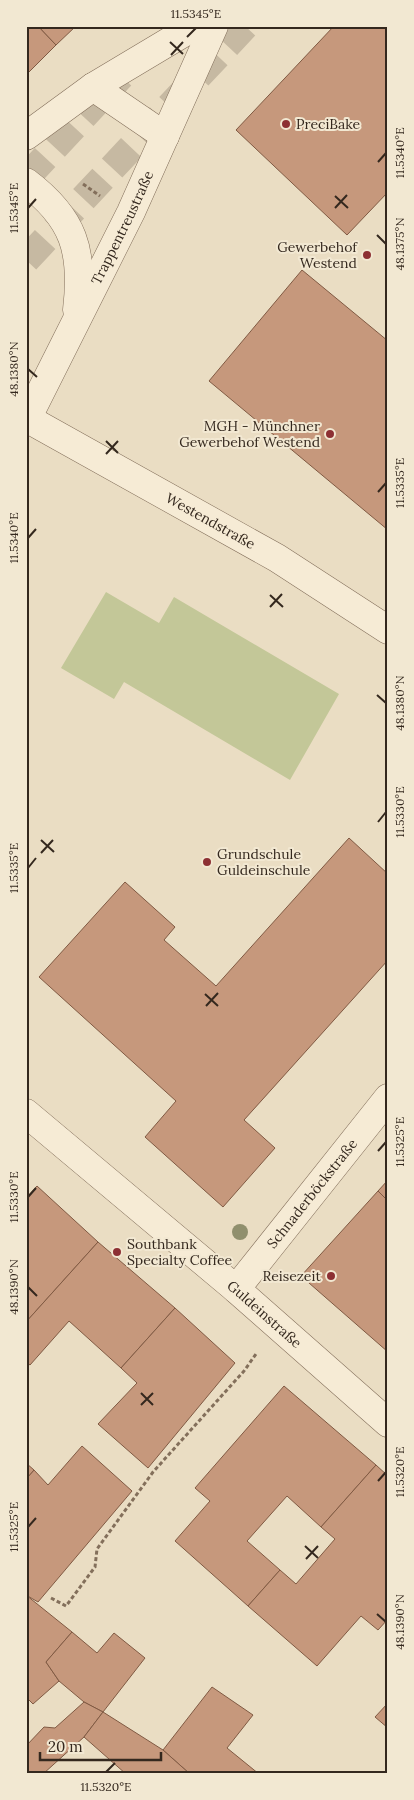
<svg xmlns="http://www.w3.org/2000/svg" width="414" height="1800" viewBox="0 0 414 1800" font-family="Lora,serif">
<rect width="100%" height="100%" fill="#eaddc3"/>
<polygon fill="#c3c798" points="106,592 159,623 174,597 339,694 290,780 124,682 114,699 61,668"/>
<g fill="#c6987c" stroke="#805a43">
<polygon points="26,26 38,26 56,45 26,75"/>
<polygon points="38,26 76,26 56,45"/>
<polygon points="334,26 388,26 388,192 347,235 236,130"/>
<polygon points="302,270 388,341 388,530 209,381"/>
<polygon points="349,838 388,874 388,960 244,1120 275,1148 223,1207 145,1137 176,1101 39,977 125,882 175,927 164,940 216,986"/>
<polygon points="388,1180 388,1201 378,1191"/>
<polygon points="37,1186 98,1242 26,1322 26,1198"/>
<polygon points="378,1191 388,1201 388,1352 301,1276"/>
<polygon points="98,1242 175,1308 121,1368 69,1321 30,1365 26,1362 26,1322"/>
<polygon points="175,1308 235,1363 148,1468 98,1424 137,1383 121,1368"/>
<polygon points="284,1386 376,1465 321,1527 287,1496 247,1541 280,1570 248,1606 175,1541 210,1501 195,1488"/>
<polygon points="82,1446 132,1491 38,1602 26,1595 26,1479 34,1470 48,1485"/>
<polygon points="26,1463 34,1470 26,1479"/>
<polygon points="376,1465 388,1476 388,1619 378,1630 361,1616 317,1666 248,1606 280,1570 296,1584 335,1539 321,1527"/>
<polygon points="26,1595 72,1632 46,1662 59,1681 33,1704 26,1697"/>
<polygon points="72,1632 97,1653 114,1633 145,1658 103,1712 84,1702 59,1681 46,1662"/>
<polygon points="212,1687 253,1715 227,1748 259,1774 190,1774 163,1750"/>
<polygon points="84,1702 103,1712 84,1737 43,1774 26,1774 26,1746 44,1727 55,1728"/>
<polygon points="388,1703 388,1728 375,1717"/>
<polygon points="103,1712 163,1750 190,1774 126,1774 84,1737"/>
</g>
<g fill="none" stroke-linecap="round" stroke-linejoin="round">
<g stroke="#c6b9a2" stroke-width="28" stroke-dasharray="28 14" stroke-linecap="butt">
<polyline points="26,178 121,76"/>
<polyline points="26,260 245,26"/>
</g>
<defs>
<g id="minor">
<polyline points="93,87 165,136"/>
<polyline points="26,136 93,87 195,26"/>
<path d="M26,182C74,218 84,251 77,310"/>
<path id="s1" d="M28,419L277,558L388,630"/>
<path id="s2" d="M26,421L131,212L214,26"/>
<path id="s3" d="M26,1113L236,1289L388,1423"/>
<path id="s4" d="M236,1289L388,1098"/>
</g>
</defs>
<use href="#minor" stroke="#836f5b" stroke-width="29"/>
<g stroke="#836f5b" stroke-width="3" stroke-dasharray="4 2.5" stroke-linecap="butt">
<polyline points="83,184 100,196"/>
<polyline points="51,1598 66,1606 95,1567 97,1549 153,1472 244,1371 256,1354"/>
</g>
<use href="#minor" stroke="#f6ebd5" stroke-width="28"/>
</g>
<circle fill="#908f6d" cx="240" cy="1232" r="8"/>
<path fill="none" stroke="#34281e" stroke-width="2" d="M187,37L196,28M170,42L183,54M171,55L183,42M378,162L386,153M335,196L348,208M28,208L36,199M335,208L347,195M377,235L386,244M28,369L37,377M106,441L118,453M106,454L118,441M378,492L386,483M28,538L36,529M270,595L283,607M270,607L282,594M377,695L386,703M378,822L386,812M41,840L54,852M41,853L53,840M28,868L36,858M205,994L218,1006M206,1006L218,993M378,1151L386,1142M28,1197L36,1188M28,1287L37,1296M141,1393L153,1405M141,1405L153,1393M378,1481L386,1472M28,1527L36,1518M305,1546L318,1558M306,1559L318,1546M377,1614L386,1622M106,1772L115,1763"/>
<g fill="#8d3033" stroke="#f2e8d2" stroke-width="2">
<circle cx="286" cy="124" r="5"/>
<circle cx="367" cy="255" r="5"/>
<circle cx="330" cy="434" r="5"/>
<circle cx="207" cy="862" r="5"/>
<circle cx="117" cy="1252" r="5"/>
<circle cx="331" cy="1276" r="5"/>
</g>
<g text-anchor="middle" stroke-width="4" stroke-linejoin="round" paint-order="stroke">
<g font-size="14" fill="#34281e" stroke="#f2e8d2" text-anchor="start">
<text x="296" y="129">PreciBake</text>
<text x="357" y="252" text-anchor="end">Gewerbehof<tspan x="357" dy="16">Westend</tspan></text>
<text x="320" y="431" text-anchor="end">MGH - Münchner<tspan x="320" dy="16">Gewerbehof Westend</tspan></text>
<text x="217" y="859">Grundschule<tspan x="217" dy="16">Guldeinschule</tspan></text>
<text x="127" y="1249">Southbank<tspan x="127" dy="16">Specialty Coffee</tspan></text>
<text x="321" y="1281" text-anchor="end">Reisezeit</text>
</g>
<g font-size="14" fill="#34281e" stroke="#f2e8d2">
<text dy="5" stroke="none"><textPath href="#s2" startOffset="216">Trappentreustraße</textPath></text>
<text dy="5" stroke="none"><textPath href="#s1" startOffset="209">Westendstraße</textPath></text>
<text dy="5" stroke="none"><textPath href="#s4" startOffset="122">Schnaderböckstraße</textPath></text>
<text dy="5" stroke="none"><textPath href="#s3" startOffset="312">Guldeinstraße</textPath></text>
</g>
</g>
<rect width="414" height="1800" fill="none" stroke="#f2e8d2" stroke-width="55"/>
<path d="M40 1752v8h121v-8" fill="none" stroke="#34281e" stroke-width="2.5"/>
<text x="48" y="1752" font-size="15" fill="#34281e" stroke="#f2e8d2" stroke-width="4" paint-order="stroke">20 m</text>
<rect x="28" y="28" width="358" height="1744" fill="none" stroke="#34281e" stroke-width="2"/>
<g font-size="12" text-anchor="middle" fill="#34281e">
<text x="196" y="18">11.5345°E</text>
<text transform="translate(400 153) rotate(-90)" y="4">11.5340°E</text>
<text transform="translate(14 208) rotate(-90)" y="4">11.5345°E</text>
<text transform="translate(400 244) rotate(-90)" y="4">48.1375°N</text>
<text transform="translate(14 369) rotate(-90)" y="4">48.1380°N</text>
<text transform="translate(400 483) rotate(-90)" y="4">11.5335°E</text>
<text transform="translate(14 538) rotate(-90)" y="4">11.5340°E</text>
<text transform="translate(400 703) rotate(-90)" y="4">48.1380°N</text>
<text transform="translate(400 812) rotate(-90)" y="4">11.5330°E</text>
<text transform="translate(14 868) rotate(-90)" y="4">11.5335°E</text>
<text transform="translate(400 1142) rotate(-90)" y="4">11.5325°E</text>
<text transform="translate(14 1197) rotate(-90)" y="4">11.5330°E</text>
<text transform="translate(14 1287) rotate(-90)" y="4">48.1390°N</text>
<text transform="translate(400 1472) rotate(-90)" y="4">11.5320°E</text>
<text transform="translate(14 1527) rotate(-90)" y="4">11.5325°E</text>
<text transform="translate(400 1622) rotate(-90)" y="4">48.1390°N</text>
<text x="106" y="1791">11.5320°E</text>
</g>
</svg>
